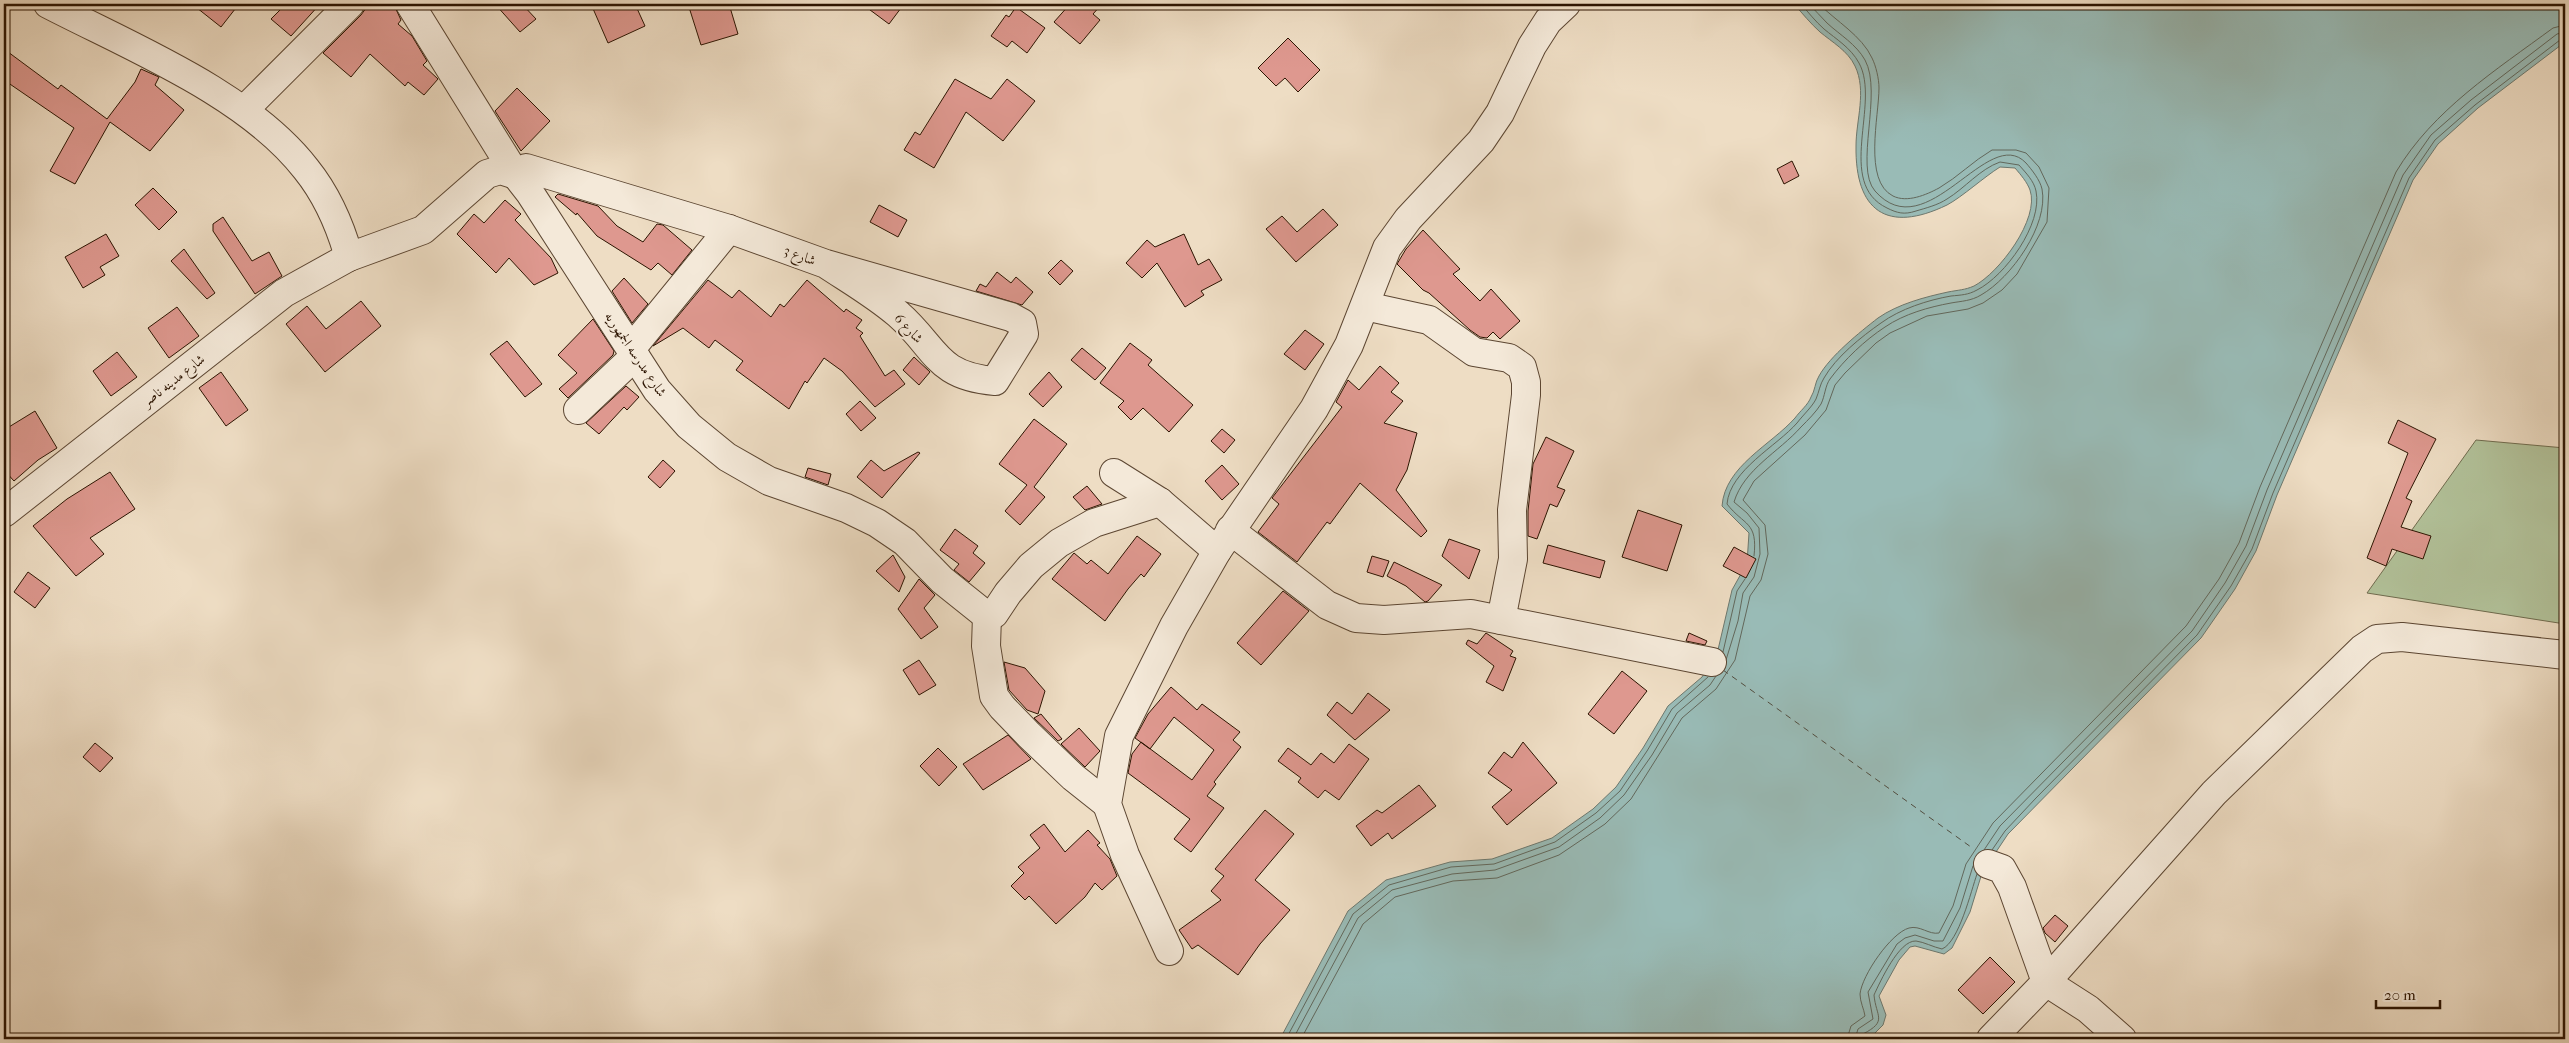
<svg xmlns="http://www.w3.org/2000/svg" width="2569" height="1043" viewBox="0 0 2569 1043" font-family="'IM FELL French Canon',Amiri,serif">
<rect width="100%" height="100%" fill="#eeddc4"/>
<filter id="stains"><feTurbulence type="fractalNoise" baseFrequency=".004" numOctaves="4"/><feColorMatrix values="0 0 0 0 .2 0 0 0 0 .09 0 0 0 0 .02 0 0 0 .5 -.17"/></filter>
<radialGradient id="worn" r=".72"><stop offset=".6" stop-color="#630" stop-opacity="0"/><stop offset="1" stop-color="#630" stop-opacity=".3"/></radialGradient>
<polygon fill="#b2c29a" stroke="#6f6b4e" points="2476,440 2565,448 2565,624 2367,593"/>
<path fill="#99bbb6" stroke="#6d786e" d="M1794,4H2565V42L2478,108L2438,144L2413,180L2277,495L2256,551L2235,589L2201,638L2008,834L1982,873L1970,912L1952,948L1944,954L1915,946L1910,947L1899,960L1879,996L1886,1015L1883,1025L1873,1035L1844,1039H1280L1348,911L1386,880L1450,862L1492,859L1552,838L1593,809L1616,787L1643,748L1668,706L1702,677L1717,654L1732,590L1747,563L1749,533L1722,506C1725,466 1771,445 1795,418C1800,411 1808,405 1811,397C1815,391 1815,382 1819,376C1830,356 1860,332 1878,318C1898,304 1925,297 1948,292C1958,290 1965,290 1974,286C1999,273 2040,219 2030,190C2027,182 2021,175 2015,168L2000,167C1984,177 1962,197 1947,205C1887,234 1855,211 1856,146C1856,120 1867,91 1855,66C1848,51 1832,42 1820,32C1811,24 1802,13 1794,4Z"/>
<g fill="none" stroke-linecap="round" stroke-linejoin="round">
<g stroke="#62685c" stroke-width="1">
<path d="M1754,556C1758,521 1744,526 1727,504C1730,470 1777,446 1797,423C1803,415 1812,407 1816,399C1819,392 1820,384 1824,378C1836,357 1861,337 1881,323C1900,309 1928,300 1951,296C1961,295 1968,295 1977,290C2005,276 2043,224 2036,191C2034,181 2026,173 2019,165L2000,162C1980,169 1965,188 1947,199C1938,205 1926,208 1916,211C1904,215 1897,213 1887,208C1835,183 1881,103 1859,63C1851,48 1836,39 1824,29C1816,22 1808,12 1801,4"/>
<polyline points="1723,652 1737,591 1745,579"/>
<path d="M1726,660L1738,621L1743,593L1754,577L1760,554L1759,528L1747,513L1734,502C1744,469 1779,452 1801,427C1808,420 1816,412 1821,404C1825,396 1825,386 1830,379C1844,360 1865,340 1885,327C1904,314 1929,307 1951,303C1962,301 1971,301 1981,295C2011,278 2049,225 2042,189C2040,180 2032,170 2026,163C1988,123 1927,250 1875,191C1854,167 1883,93 1865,60C1856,44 1840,35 1827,23C1821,17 1815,10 1809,4"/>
<polyline points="1984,850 2000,826 2192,631 2225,583 2246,546 2267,490 2403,175 2431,135 2471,100 2557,34 2565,32"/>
<polyline points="1992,850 2005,831 2036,798 2197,635 2231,586 2252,549 2273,493 2409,178 2435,140 2475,105 2560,40 2565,39"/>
<polyline points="1286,1039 1353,914 1389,885 1451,867 1494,864 1555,842 1596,813 1620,791 1647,751 1672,709 1708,677"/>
<polyline points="1293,1039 1358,918 1392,890 1452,874 1495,870 1559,847 1600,818 1624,795 1652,755 1677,713 1710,685 1716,676"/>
<path d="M1301,1039L1363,924L1395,897L1453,881L1497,878L1559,855L1605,824L1631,799L1682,718L1716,689L1735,660L1750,596L1761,580L1768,554L1765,525L1743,500L1754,481L1805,435L1826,410L1835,385L1845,373L1876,343L1890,333L1927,316L1968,309L1983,303L2002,290L2017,274L2047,222L2049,188L2039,167L2026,153L2016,150H1992C1973,161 1958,177 1939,188C1926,195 1907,203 1893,196C1863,181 1879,116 1879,88C1879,79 1876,66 1872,58C1862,36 1836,21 1819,4"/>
<path d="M1847,1039L1851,1026L1865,1016C1864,1009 1860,1002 1860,994C1862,975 1891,933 1909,928C1920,925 1929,935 1939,933L1953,906L1966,864L1993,823L2186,626L2219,579L2239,543L2260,487L2396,172C2433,110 2496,70 2553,28L2565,25"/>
<polyline points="1855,1039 1858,1029 1873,1019 1868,992 1897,944 1905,938 1915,935 1934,941 1943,941 1960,908 1973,866"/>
<path d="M1861,1039L1863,1034C1888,1021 1876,1017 1874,995C1880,982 1899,940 1916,941C1924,942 1933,947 1942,949C1959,942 1971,891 1977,874"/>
</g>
<polyline stroke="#524e40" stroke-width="1" stroke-dasharray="6 5" stroke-linecap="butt" points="1723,670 1971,847"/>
</g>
<g fill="#de988f" stroke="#2c1401">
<polygon points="192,4 239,4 221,27"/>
<polygon points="286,4 320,4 291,36 271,19"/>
<polygon points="369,4 392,4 395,7 401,20 398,24 412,36 427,61 423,65 438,79 424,95 408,82 405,86 370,54 351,77 323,53 361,15"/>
<polygon points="495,4 522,4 536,19 520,32"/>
<polygon points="591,4 635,4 645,26 608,43"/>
<polygon points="688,4 729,4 738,34 701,45"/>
<polygon points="862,4 904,4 889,24"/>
<polygon points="1070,4 1102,4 1093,14 1100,20 1080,44 1054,22"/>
<polygon points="1016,7 1045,28 1027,53 1012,41 1007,47 991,36 1006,15 1009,17"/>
<polygon points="1288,38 1320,70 1298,92 1285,78 1276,86 1258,68"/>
<polygon points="4,49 58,89 61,85 107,119 135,82 141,69 159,77 155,85 184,110 150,151 110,122 75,184 50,171 74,128 4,80"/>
<polygon points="955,79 991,99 1007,79 1035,101 1003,141 966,112 934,168 904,150 915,132 920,135"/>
<polygon points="517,88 550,121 521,151 495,111"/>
<polygon points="1792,161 1799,176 1784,184 1777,169"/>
<polygon points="153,188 177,212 159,230 135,205"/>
<polygon points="558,194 598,206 617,226 643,242 657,224 663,225 692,250 672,275 658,263 651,270 597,236 577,213 576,215 555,197"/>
<polygon points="505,200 521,214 515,220 551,258 558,273 534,285 509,258 496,273 457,234 474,214 484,223"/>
<polygon points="879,205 907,220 898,237 870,222"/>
<polygon points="1323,209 1338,225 1296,262 1266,229 1282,216 1297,232"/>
<polygon points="223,217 252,261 269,252 282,276 255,294 213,231 213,224"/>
<polygon points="1423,230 1460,269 1453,274 1480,301 1491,289 1520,321 1500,339 1493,332 1487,338 1480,337 1470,330 1429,293 1423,290 1397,264 1406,249"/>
<polygon points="106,234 119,256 100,267 105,275 83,288 65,257"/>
<polygon points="1184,234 1198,265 1209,259 1222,280 1201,291 1204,295 1185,307 1157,263 1142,278 1126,263 1147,240 1155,247"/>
<polygon points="184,249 215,293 207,299 171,261"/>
<polygon points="1061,260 1073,271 1060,285 1048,273"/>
<polygon points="997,272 1011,283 1016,277 1033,292 1022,305 976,291 980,284 986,287"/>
<polygon points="624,278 648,304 632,323 612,291"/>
<polygon points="708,280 732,298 739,290 771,317 780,304 784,307 807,280 844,312 846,309 862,320 856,328 863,333 860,336 885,376 894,370 905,384 875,407 842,371 824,358 807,383 805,381 789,409 736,370 743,361 715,340 709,348 683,328 653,346"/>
<polygon points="361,301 381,326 325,372 286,324 307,306 326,329"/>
<polygon points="177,307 199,336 169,358 148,328"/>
<polygon points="593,319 614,351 613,355 568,398 559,389 577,373 558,355"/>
<polygon points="1305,330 1324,344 1305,370 1284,354"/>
<polygon points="507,341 542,384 525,397 490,354"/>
<polygon points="1130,343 1152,360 1148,365 1193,405 1169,432 1143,408 1131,420 1118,407 1124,401 1100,383"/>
<polygon points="1082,348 1106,368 1095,380 1071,360"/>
<polygon points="117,352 137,377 111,396 93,371"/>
<polygon points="914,357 930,372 919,385 903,370"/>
<polygon points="1380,366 1399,383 1391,392 1403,401 1384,423 1417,433 1407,470 1396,490 1427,531 1421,537 1360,483 1330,524 1327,522 1297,562 1258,532 1279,504 1272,498 1342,407 1336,402 1348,380 1359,390"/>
<polygon points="221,372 248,410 226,426 199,388"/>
<polygon points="1049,372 1062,387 1043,407 1029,394"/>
<polygon points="626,386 639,397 627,410 624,407 599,434 586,423"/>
<polygon points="860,401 876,418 861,431 846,414"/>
<polygon points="35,411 57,448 38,460 14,481 4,470 4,430"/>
<polygon points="1034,419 1067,444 1034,487 1045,497 1020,525 1005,511 1027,485 999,464"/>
<polygon points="2398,420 2436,439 2406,498 2412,501 2401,527 2431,536 2423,559 2392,549 2386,566 2367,558 2408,453 2388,443"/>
<polygon points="1222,429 1235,440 1224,453 1211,441"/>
<polygon points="1546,437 1574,451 1557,487 1565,490 1557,507 1550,504 1537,539 1528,536 1528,511 1533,464"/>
<polygon points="918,452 920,453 882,498 857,477 871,460 884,471"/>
<polygon points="663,460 675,471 660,488 648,477"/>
<polygon points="1222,465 1239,484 1222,500 1205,481"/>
<polygon points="808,468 831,474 828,485 805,477"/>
<polygon points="110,472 135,509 90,538 104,554 76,576 33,526 67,499"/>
<polygon points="1087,486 1102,504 1085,510 1073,497"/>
<polygon points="1638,510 1682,525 1667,571 1622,557"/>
<polygon points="955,529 978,546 973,553 985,563 969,582 954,570 959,564 940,550"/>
<polygon points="1137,536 1161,554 1144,577 1141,574 1128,589 1105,621 1052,579 1074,553 1087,564 1091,560 1108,574"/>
<polygon points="1449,539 1480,550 1469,579 1442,556"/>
<polygon points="1548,545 1605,561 1600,578 1543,563"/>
<polygon points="1734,547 1756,559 1746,578 1723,566"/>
<polygon points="893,555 905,577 899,592 876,571"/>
<polygon points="1372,556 1389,561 1383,577 1367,572"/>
<polygon points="1394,562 1442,585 1428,601 1425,602 1406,586 1387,576"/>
<polygon points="28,572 50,588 35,608 14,592"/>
<polygon points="919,579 935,595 924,608 938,627 921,639 898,609"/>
<polygon points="1283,591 1309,611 1261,665 1237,643"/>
<polygon points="1486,633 1513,651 1510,656 1516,658 1503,691 1486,682 1494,666 1466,644 1468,640 1477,644"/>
<polygon points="1689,633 1707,641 1705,645 1686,641"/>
<polygon points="919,660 936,685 919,695 903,670"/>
<polygon points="1004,662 1025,668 1045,691 1038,714 1027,710 1009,690"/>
<polygon points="1622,671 1647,691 1614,734 1588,714"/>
<polygon points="1171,687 1197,710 1202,704 1240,732 1233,740 1241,747 1214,782 1216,784 1207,796 1224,808 1191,852 1174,839 1190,819 1128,773 1132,754 1141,742 1192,780 1214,750 1174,717 1150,749 1135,738 1148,714"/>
<polygon points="1368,693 1390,710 1355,740 1327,715 1337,702 1352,714"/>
<polygon points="1041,714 1062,739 1058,741 1034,718"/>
<polygon points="1079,728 1100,751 1085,767 1061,744"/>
<polygon points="1008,735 1031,759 983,790 963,764"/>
<polygon points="1523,742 1557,783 1507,825 1492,807 1512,790 1488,773 1504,752 1512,758"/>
<polygon points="95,743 113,758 100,772 83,757"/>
<polygon points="1349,744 1369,759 1339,800 1325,790 1318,798 1298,782 1301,778 1278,761 1288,748 1311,765 1321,753 1334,763"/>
<polygon points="938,748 957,767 939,786 920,766"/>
<polygon points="1419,785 1436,806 1392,839 1388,833 1371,846 1356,826 1377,810 1382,813"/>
<polygon points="1265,810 1294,834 1255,880 1290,910 1260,944 1238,975 1198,945 1192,949 1179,930 1221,900 1211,891 1224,876 1215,869"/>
<polygon points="1044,824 1065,852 1088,830 1100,843 1097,845 1110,859 1117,876 1102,890 1095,883 1085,897 1056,924 1029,896 1025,900 1011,886 1024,873 1018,867 1040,848 1030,835"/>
<polygon points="2055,915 2068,926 2055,942 2045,933 2043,928"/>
<polygon points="1990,957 2015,982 1983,1014 1958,990"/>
</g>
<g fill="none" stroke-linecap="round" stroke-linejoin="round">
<defs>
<g id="minor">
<path d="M48,4C131,47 248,94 306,169C327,195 340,225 349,257"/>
<polyline points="410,4 516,175 530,193 657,390 689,426 727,457 769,481 846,508 877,523 905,542 942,580 987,616"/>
<polyline points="244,110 350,4"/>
<polyline points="1365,306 1429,320 1474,352 1509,358 1522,367 1526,382 1526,395 1512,510 1513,559 1501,620"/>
<polyline points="631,349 729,229"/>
<polyline points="578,410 635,356"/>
<polyline points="1114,473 1160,502 1217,551"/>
<path d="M4,513L284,293L349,257L423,230L487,174L500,170L516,175L526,168L729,229L826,264L1011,317L1022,323L1024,334L995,381C935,376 937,348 898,314C876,295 850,280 826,264"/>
<polyline points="1230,530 1327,605 1356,618 1384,620 1471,614 1712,662"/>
<polyline points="987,616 986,646 994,696 1002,707 1029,735 1073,777 1107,804"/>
<polyline points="987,616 994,614 1008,593 1031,566 1059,543 1094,523 1160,502"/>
<polyline points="1988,864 2002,869 2012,887 2046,982 2088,1009 2122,1039"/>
<polyline points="1169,951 1125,855 1107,804 1119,736 1174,626 1217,551 1314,409 1349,345 1387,248 1408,219 1481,141 1500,113 1532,46 1548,21 1566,4"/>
<polyline points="1991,1039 2046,982 2214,793 2362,649 2377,639 2402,637 2565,655"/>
</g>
</defs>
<use href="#minor" stroke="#5c4632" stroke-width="30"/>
<use href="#minor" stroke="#f4e9d9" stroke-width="28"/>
</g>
<g text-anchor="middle" stroke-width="4" stroke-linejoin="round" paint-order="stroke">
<g font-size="14" fill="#2c1401" stroke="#f4e9d9">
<text transform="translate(800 255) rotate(20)" y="5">شارع 3</text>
<text transform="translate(909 328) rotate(47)" y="5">شارع 6</text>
<text transform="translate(636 354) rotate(56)" y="5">شارع مدرسه الجمهوريه</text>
<text transform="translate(173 380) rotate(-38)" y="5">شارع مدينه ناصر</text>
</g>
</g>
<rect width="2569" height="1043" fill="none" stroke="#eeddc4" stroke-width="20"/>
<rect x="5" y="5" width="2559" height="1033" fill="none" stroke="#2c1401" stroke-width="2.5"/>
<rect x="10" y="10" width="2549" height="1023" fill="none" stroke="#2c1401"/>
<path d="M2376 1000v8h64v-8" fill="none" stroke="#2c1401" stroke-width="2.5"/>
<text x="2384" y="1000" font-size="15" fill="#2c1401" stroke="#f4e9d9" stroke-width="4" paint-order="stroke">20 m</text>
<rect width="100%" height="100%" filter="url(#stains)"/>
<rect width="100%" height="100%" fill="url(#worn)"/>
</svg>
